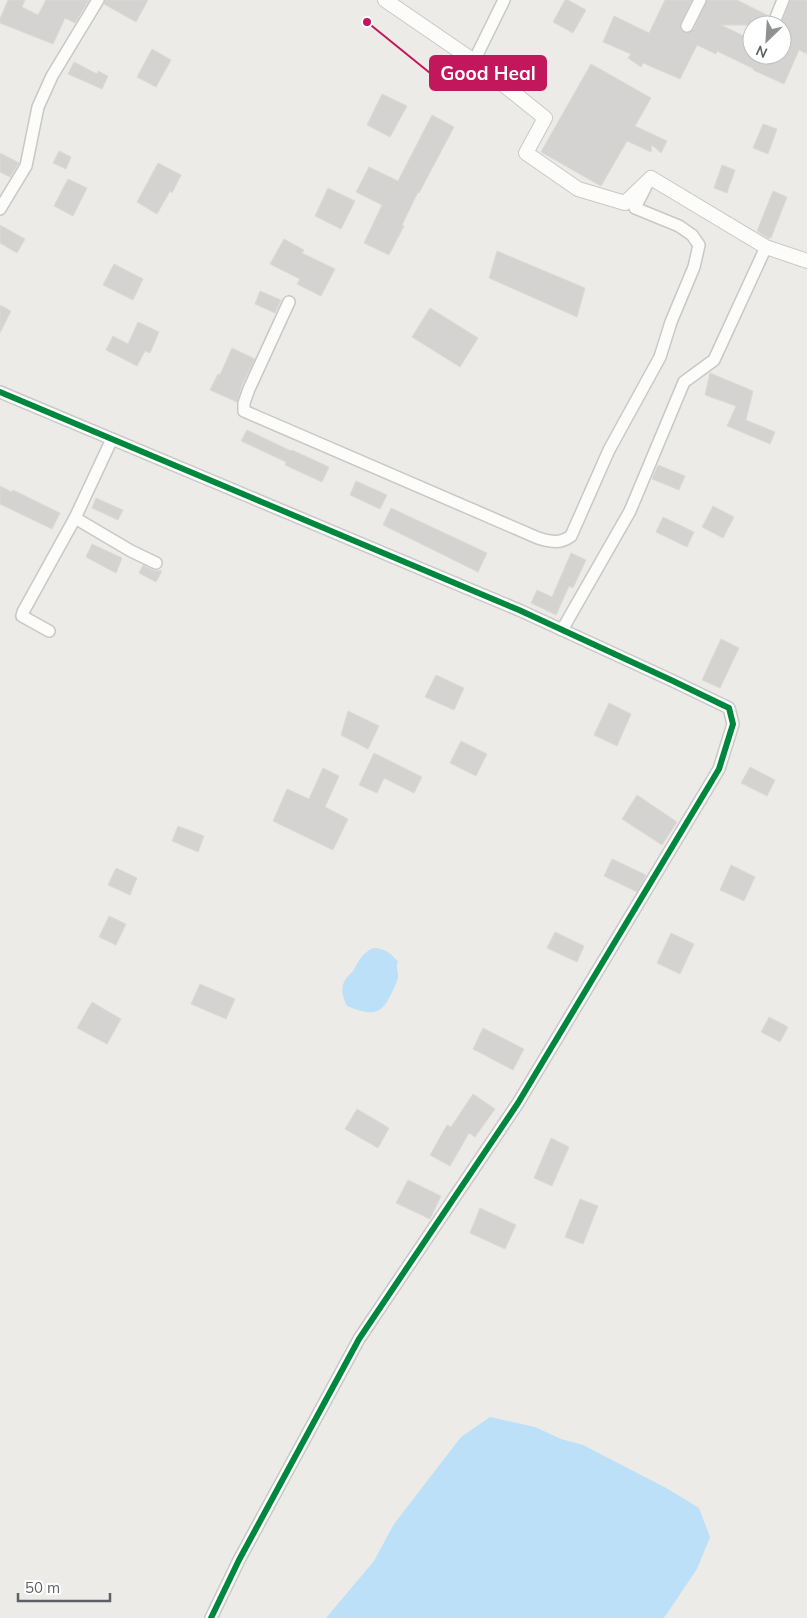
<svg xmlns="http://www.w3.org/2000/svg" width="807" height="1618" viewBox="0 0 807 1618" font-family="Mulish,sans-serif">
<rect width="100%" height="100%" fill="#edebe7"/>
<g fill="#bbe0f8">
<path d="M373,948C384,948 391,953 398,962C395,968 399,971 398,977C397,982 393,991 390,996C380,1018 367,1014 347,1006C343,999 340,988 345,980C347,977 350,974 353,971C359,961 361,954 373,948Z"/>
<polygon points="490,1417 535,1427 561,1439 583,1445 668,1489 699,1508 710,1537 697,1569 664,1618 326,1618 374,1561 394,1524 461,1437"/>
</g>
<g fill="#d4d3d1" stroke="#dcdad6">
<polygon points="8,0 25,0 22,7 38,15 46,0 89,0 75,23 65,18 53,44 0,23 0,19"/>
<polygon points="105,0 148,0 136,22 104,4"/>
<polygon points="565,0 568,0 586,10 573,33 553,22"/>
<polygon points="665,0 692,0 680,26 681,30 687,33 694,29 707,0 737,0 769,16 766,25 721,25 752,40 752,55 782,55 781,25 790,0 807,0 807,54 799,50 784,84 753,70 754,69 717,51 716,54 697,45 680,79 643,63 641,67 628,58 631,54 603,42 614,16 649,33"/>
<polygon points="152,49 171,60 156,87 137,77"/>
<polygon points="74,62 97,74 98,71 108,76 102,89 68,74"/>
<polygon points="591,64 651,98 635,126 667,141 661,153 652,145 651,152 627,141 601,186 541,152"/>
<polygon points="382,94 407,106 390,137 367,125"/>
<polygon points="432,115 454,127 419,193 418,192 402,225 404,226 389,255 364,243 382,205 356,192 369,167 398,181"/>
<polygon points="763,124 777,129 768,154 753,148"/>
<polygon points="59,151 71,157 66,169 53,163"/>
<polygon points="0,153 19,163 10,177 0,172"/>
<polygon points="158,163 181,175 172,193 170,191 157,214 137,202"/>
<polygon points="722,165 735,170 727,193 714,188"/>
<polygon points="68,179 87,188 73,216 54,206"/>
<polygon points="328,188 355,201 341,229 315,216"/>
<polygon points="773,191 787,197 771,238 768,238 757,231"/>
<polygon points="0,225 25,239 17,253 0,243"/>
<polygon points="284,239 304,250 302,253 335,269 321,296 297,284 300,279 270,264"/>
<polygon points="497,251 585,288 577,317 489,278"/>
<polygon points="114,264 143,279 133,300 103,285"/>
<polygon points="260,291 281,300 275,313 255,304"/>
<polygon points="0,305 11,311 0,333"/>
<polygon points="430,308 478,338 460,367 412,337"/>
<polygon points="138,322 159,332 150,353 145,351 137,366 106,350 113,336 128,344"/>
<polygon points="232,348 255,359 242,385 237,402 210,390 218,374 220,375"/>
<polygon points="710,373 753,391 746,420 775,432 770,444 727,426 736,406 705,395"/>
<polygon points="247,430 291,451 292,450 329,467 322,482 285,465 286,462 241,441"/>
<polygon points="658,465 685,476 679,490 652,479"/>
<polygon points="356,481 387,495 380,509 350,495"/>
<polygon points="0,486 12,492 13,490 60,513 52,529 0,504"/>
<polygon points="96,498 123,510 118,520 92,508"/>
<polygon points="713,506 734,517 723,538 702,527"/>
<polygon points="391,508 487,553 478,572 383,525"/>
<polygon points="663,517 694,532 687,547 656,532"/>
<polygon points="92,544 122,558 116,573 86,557"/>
<polygon points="571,553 586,560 573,588 569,586 556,615 531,603 537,590 552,597"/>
<polygon points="143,565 153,570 162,571 156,582 139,573"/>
<polygon points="721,639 739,648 720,688 702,680"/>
<polygon points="436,675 464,688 454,710 425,697"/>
<polygon points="609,703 631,714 617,746 594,735"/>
<polygon points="348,711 379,726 368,749 341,735"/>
<polygon points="461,741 487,754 476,776 450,763"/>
<polygon points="374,753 422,777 414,793 384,778 377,793 359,785"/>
<polygon points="750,767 775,780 767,796 741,783"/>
<polygon points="323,768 339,776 325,807 348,819 333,850 273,821 287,789 309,799"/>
<polygon points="637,795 677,822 662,845 622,819"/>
<polygon points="178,826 204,836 198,852 172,841"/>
<polygon points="612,859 646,875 637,892 604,876"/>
<polygon points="731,865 755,877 744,901 720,890"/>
<polygon points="116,868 137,878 130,895 108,885"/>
<polygon points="109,916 126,924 116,945 99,937"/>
<polygon points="555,932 584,946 577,962 547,948"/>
<polygon points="671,933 694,944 680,974 657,963"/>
<polygon points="200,984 235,999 226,1019 191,1004"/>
<polygon points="92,1002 121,1019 107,1044 77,1028"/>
<polygon points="769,1017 788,1027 780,1042 761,1032"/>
<polygon points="483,1028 524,1049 513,1070 473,1049"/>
<polygon points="473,1094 495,1109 475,1137 469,1133 450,1166 430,1155 447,1125 451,1127"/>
<polygon points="357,1109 389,1128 378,1148 345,1129"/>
<polygon points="551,1138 569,1147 552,1186 534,1178"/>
<polygon points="408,1180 441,1196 430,1219 396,1203"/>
<polygon points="580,1199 598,1206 583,1244 565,1237"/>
<polygon points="480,1208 516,1225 505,1249 470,1233"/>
</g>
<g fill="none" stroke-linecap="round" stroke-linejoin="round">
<defs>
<g id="minor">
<polyline points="773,25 783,0"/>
<polyline points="687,26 700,0"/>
<polyline points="474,61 504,0"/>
<polyline points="0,209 26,166 38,107 52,76 98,0"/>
<path d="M289,302L249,389L244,403V411L538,538C551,542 560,544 571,536L609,450L660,357L671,322L694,267L699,245L692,235L679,226L635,208L646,186"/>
<polyline points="0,392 519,610 671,680 729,708 733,724 719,769 518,1103 359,1339 239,1560 211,1618"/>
<polyline points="75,518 131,551 156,563"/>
<polyline points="562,630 630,511 684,382 714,360 766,247"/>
<polyline points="49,631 22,616 23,612 75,518 112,439"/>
</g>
<polyline id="tertiary" points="385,0 474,61 545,118 526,153 578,189 625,203 651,178 766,247 807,261"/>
</defs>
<use href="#minor" stroke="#c8c8c7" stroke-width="14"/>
<use href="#tertiary" stroke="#c8c8c7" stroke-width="16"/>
<use href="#minor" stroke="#fcfcfb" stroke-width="11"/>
<use href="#tertiary" stroke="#fcfcfb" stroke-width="14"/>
<defs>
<polyline id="cycleway" points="0,392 519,610 671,680 729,708 733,724 719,769 518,1103 359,1339 239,1560 211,1618"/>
</defs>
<use href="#cycleway" stroke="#fff" stroke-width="9"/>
<use href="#cycleway" stroke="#00873e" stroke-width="6"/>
</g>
<path fill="none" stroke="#c2185b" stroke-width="2" d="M367 22L430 73"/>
<circle fill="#c2185b" stroke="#fff" stroke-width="2" cx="367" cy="22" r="5"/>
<rect fill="#c2185b" stroke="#c2185b" stroke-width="2" x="430" y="56" width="116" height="34" rx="5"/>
<g font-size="19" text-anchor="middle" font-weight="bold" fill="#fff">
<text x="488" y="80">Good Heal</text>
</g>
<g transform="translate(767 40) rotate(205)"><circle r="24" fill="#ffffff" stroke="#bec0c1"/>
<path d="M0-4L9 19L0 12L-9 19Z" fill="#8f9192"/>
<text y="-8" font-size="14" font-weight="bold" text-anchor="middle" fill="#5c6165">N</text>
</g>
<path d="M18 1593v8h92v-8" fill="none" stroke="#5c6165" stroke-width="2.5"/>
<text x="25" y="1593" font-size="15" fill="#5c6165" stroke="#ffffff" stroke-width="4" paint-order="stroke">50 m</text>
</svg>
